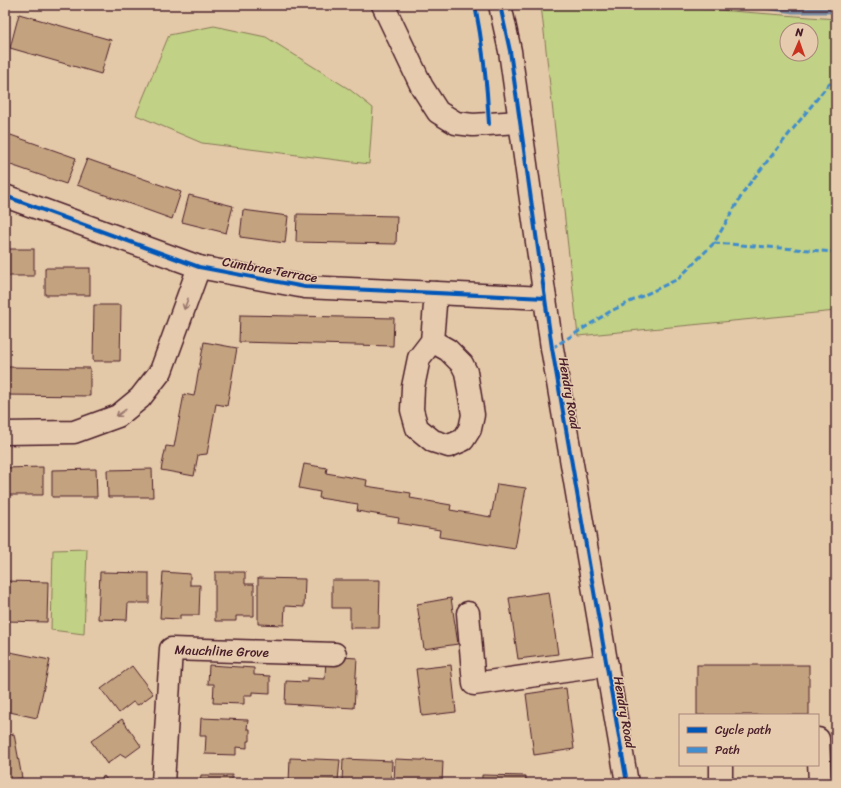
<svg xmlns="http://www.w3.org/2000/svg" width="841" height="788" viewBox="0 0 841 788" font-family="Sriracha,sans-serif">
<rect width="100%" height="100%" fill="#e4c9a8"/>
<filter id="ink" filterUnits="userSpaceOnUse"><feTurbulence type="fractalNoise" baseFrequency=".025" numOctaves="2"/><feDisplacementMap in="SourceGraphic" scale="8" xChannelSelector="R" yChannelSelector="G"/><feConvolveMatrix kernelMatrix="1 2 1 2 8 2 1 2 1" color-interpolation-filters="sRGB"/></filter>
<g filter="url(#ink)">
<g fill="#c1d185" stroke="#867858" fill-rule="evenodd">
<path d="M541,5H652L836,19V311L578,336ZM787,30H811V54H787Z"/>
<polygon points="214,26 266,37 349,89 373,108 369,164 202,143 136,115 169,35"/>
<polygon points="87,549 84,634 51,630 53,550"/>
</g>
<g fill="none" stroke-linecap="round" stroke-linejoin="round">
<polyline stroke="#7489a2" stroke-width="7" points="758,5 793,10 836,10"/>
</g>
<g fill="#c3a27f" stroke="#4a1f2b">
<polygon points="19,14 111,40 101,74 10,48"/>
<polygon points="5,133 76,158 66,184 5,163"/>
<polygon points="87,159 181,192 172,219 77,185"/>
<polygon points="189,195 233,206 226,233 182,222"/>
<polygon points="243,210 288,216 285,243 240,237"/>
<polygon points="297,214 397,216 396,244 296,242"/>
<rect x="5" y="249" width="29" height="27"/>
<rect x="45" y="268" width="45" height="27"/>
<polygon points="94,305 121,305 120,361 93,361"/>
<polygon points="240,315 394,318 393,346 239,342"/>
<polygon points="204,342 237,348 227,406 216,404 207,454 198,455 194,476 161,470 166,446 174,447 184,394 194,396"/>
<polygon points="5,367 90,368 90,396 5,395"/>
<polygon points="304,464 327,468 326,473 367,480 366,486 411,493 410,498 451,505 450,510 491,517 497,484 526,488 515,549 439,537 440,530 398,523 399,518 357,511 358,504 319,498 320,492 299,488"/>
<polygon points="43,467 43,495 5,495 5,468"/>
<polygon points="96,469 97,497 52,497 52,470"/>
<polygon points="152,469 153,497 108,497 107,470"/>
<polygon points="100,572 149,573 149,603 128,603 127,620 98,619"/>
<polygon points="163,572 190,574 190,585 200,585 199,615 180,615 180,619 160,618"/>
<polygon points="215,572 245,572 245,584 254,584 254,616 236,616 236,621 215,621"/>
<polygon points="258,578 305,579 304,607 285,606 284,625 258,624"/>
<polygon points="332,580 380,580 379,628 350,628 350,608 332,608"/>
<polygon points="5,581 48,582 47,622 5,621"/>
<polygon points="549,592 558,654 518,659 509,598"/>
<polygon points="451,598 458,644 424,649 417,604"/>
<polygon points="10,652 50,660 37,718 5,711 5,678"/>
<polygon points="326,656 357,658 354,708 285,704 286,681 307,682 307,678 325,679"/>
<polygon points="209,665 254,668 254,675 270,676 270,693 252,692 252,695 244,695 244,704 213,703 214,684 208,684"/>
<polygon points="451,665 456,712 422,716 416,669"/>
<rect x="697" y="665" width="112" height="50"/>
<polygon points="132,666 153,694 138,705 133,702 119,713 101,689"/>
<polygon points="566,688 574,749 534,755 526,694"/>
<polygon points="201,718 248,720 247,729 250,729 250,741 247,741 247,748 236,747 236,755 205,754 206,736 200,736"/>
<polygon points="122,719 141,746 126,757 121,754 107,764 91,741"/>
<polygon points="14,734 22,778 5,781 5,736"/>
<polygon points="290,758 340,760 338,781 328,781 328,783 289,783"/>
<polygon points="343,759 392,761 391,782 342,783"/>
<polygon points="395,759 443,761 442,783 394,783"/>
<polygon points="201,775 232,775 232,782 243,783 200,783"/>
<polygon points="482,775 526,776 526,783 482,783"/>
<polygon points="104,776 109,783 95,783"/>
</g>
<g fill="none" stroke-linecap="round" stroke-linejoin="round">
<defs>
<g id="minor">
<polyline points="383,5 422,87 438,112 456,123 473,125 520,122"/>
<polyline points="500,5 510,51 552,348 627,783"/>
<polyline points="5,196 199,267 305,287 545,298"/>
<polyline points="432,341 419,358 413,387 412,410 417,428 433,441 449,446 463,440 470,429 473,415 466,372 462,364 448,350 432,341 436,293"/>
<polyline points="5,433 74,432 118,416 140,398 161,371 199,267"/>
<polyline points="468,613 474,684 607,665"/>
<polyline points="818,739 820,783"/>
<path id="s1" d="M163,783L171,649L335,654"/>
<polyline points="721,783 721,765"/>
</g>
</defs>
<use href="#minor" stroke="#4a1f2b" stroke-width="25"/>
<use href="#minor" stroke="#e6cbae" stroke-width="22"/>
<g stroke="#418dcd" stroke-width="3" stroke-dasharray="6 3" stroke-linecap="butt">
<polyline points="714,243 836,252"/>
<polyline points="552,348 611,311 678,279 714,243 746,188 836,75"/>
</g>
<defs>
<g id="cycleway">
<path d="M475,5C483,45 487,84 489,124"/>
<polyline points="500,5 510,51 552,348 627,783"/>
<polyline points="5,196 199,267 305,287 545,298"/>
</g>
</defs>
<use href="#cycleway" stroke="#e6cbae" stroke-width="6"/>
<use href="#cycleway" stroke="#0057b8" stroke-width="4"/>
</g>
<defs><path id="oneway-shaft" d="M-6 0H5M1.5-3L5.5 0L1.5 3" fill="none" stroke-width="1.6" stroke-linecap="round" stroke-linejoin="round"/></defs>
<g stroke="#98756c">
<use href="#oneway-shaft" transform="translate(186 304) rotate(110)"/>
<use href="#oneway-shaft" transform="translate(121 413) rotate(144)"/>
</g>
</g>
<g text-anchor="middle" stroke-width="3" stroke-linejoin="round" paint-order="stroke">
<g font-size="13" fill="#4a1f2b" stroke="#e6cbae">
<text transform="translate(270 269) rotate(10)" y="5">Cumbrae Terrace</text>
<text transform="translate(570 393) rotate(80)" y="5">Hendry Road</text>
<text dy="5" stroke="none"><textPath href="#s1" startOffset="185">Mauchline Grove</textPath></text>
<text transform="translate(625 712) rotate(80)" y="5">Hendry Road</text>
</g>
</g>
<rect width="841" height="788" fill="none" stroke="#e6cbae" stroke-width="20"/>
<rect x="10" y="10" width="821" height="768" fill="none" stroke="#4a1f2b" stroke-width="1.5" filter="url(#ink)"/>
<rect x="679" y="714" width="140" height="52" fill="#e6cbae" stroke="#a8867a"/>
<rect x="687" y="727" width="20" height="6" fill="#0057b8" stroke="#a8867a"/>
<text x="715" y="734" font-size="12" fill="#4a1f2b">Cycle path</text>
<rect x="687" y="747" width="20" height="6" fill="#418dcd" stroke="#a8867a"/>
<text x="715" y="754" font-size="12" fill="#4a1f2b">Path</text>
<g transform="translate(799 42) rotate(2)"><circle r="19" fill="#e6cbae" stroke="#a8867a"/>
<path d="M0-3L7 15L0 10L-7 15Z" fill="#c8321e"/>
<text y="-6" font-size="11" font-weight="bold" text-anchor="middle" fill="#4a1f2b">N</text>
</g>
</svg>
